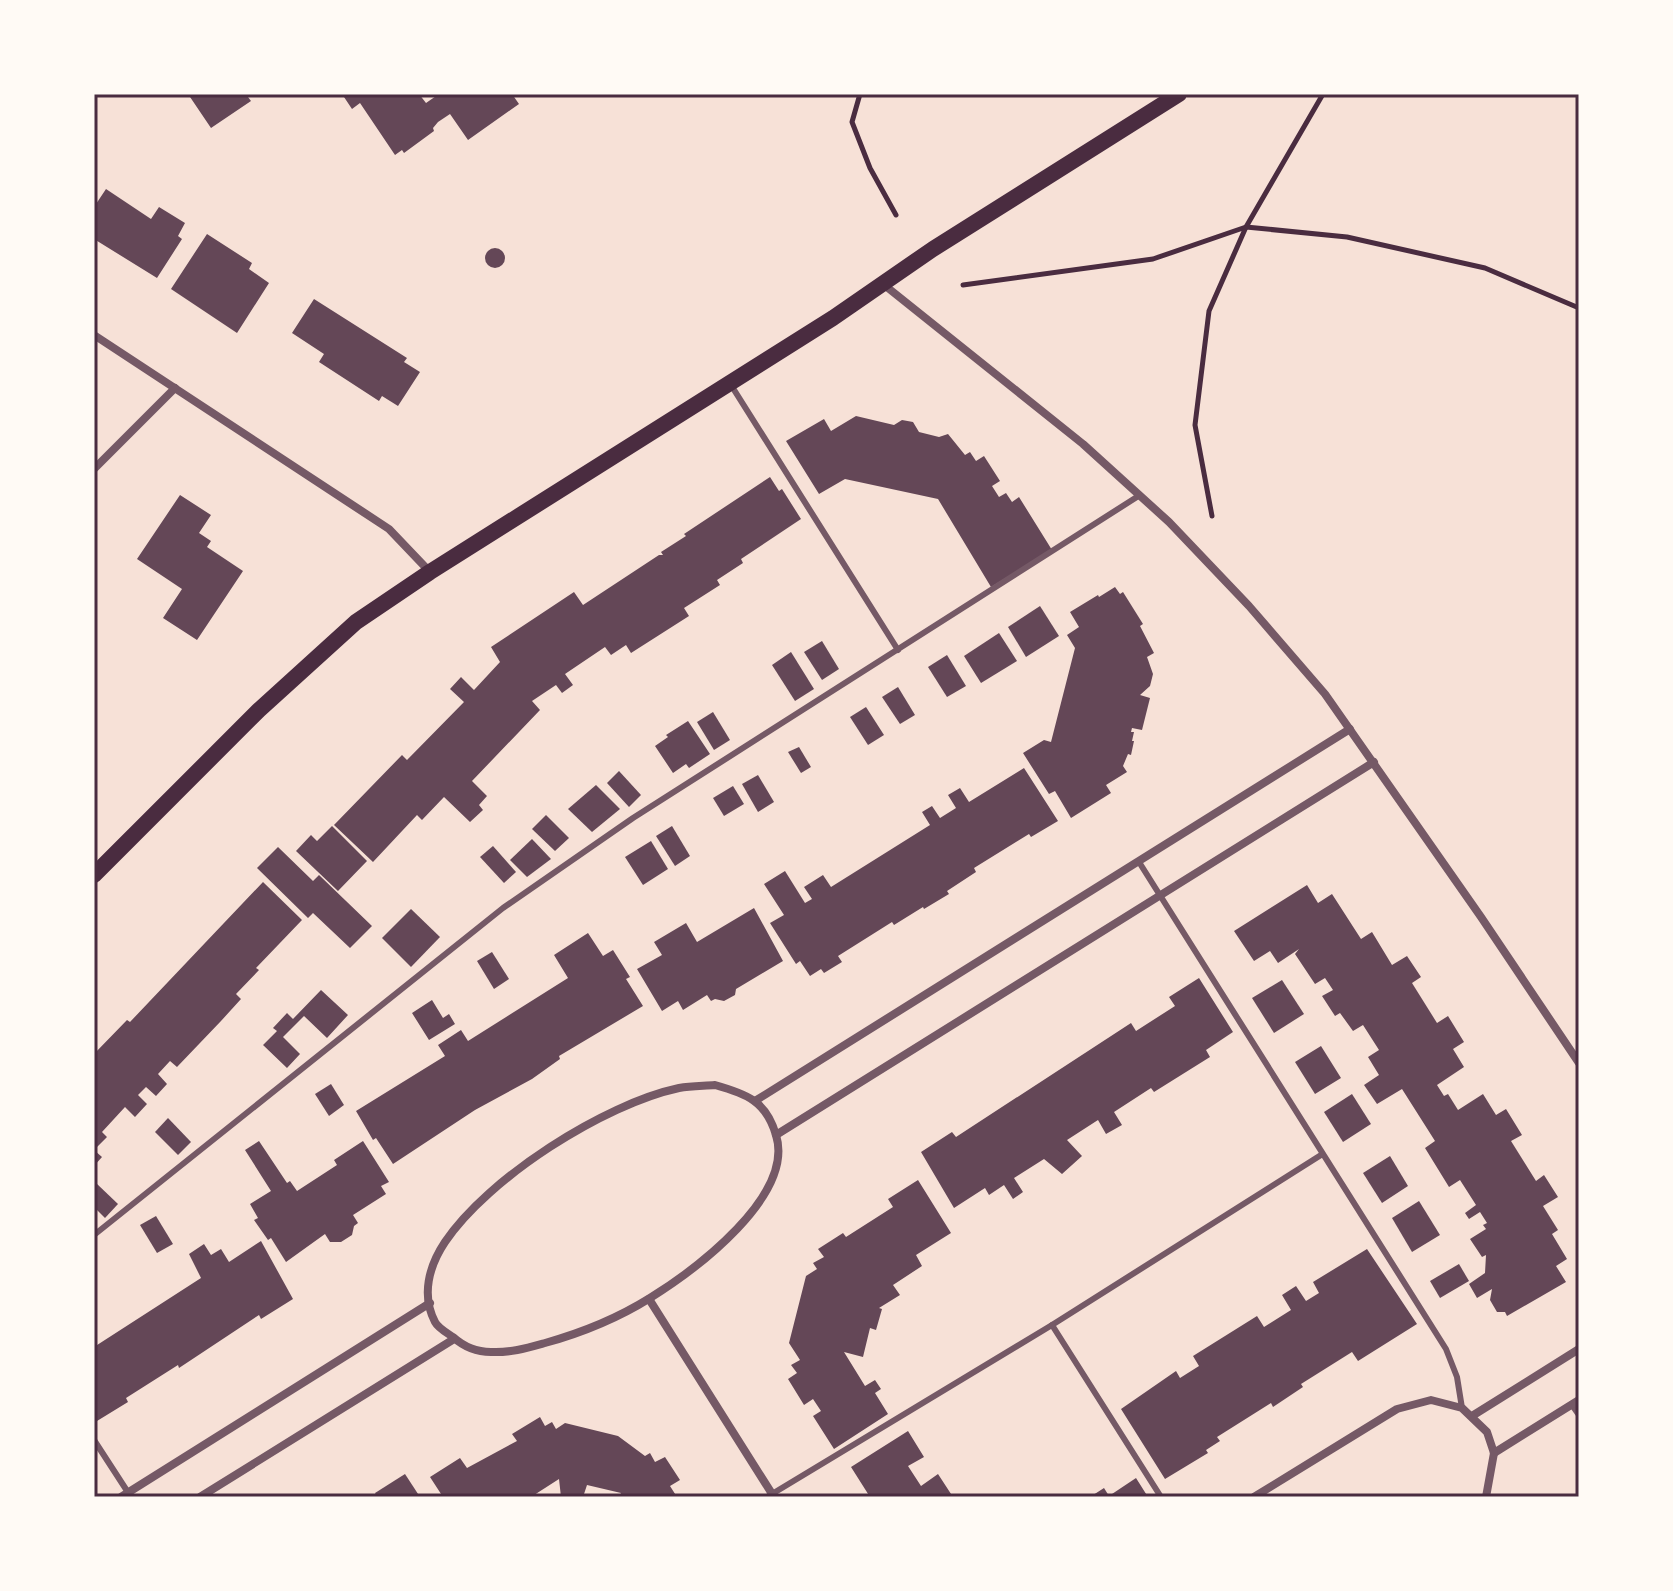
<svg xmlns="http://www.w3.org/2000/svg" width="1673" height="1591" viewBox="0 0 1673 1591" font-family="'Source Sans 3',sans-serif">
<rect width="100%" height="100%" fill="#f7e1d7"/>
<g fill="#644757">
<polygon points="188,94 253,94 248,97 251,101 211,128"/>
<polygon points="342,94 419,94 426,103 439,94 512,94 519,104 468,140 450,114 438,122 433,128 434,131 404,153 402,150 395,155 360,103 352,109"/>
<polygon points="106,189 151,219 159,207 185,223 178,236 182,239 157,278 94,239 94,207"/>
<polygon points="207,234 252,263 249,269 269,283 237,333 171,289"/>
<circle cx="495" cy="258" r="10"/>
<polygon points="314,299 407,358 404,362 420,372 398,406 382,396 379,401 319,362 324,354 292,333"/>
<polygon points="856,416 894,425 902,420 913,422 919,432 939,437 948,434 965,455 970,452 976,461 984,456 1000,481 992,486 999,497 1006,493 1012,502 1019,497 1052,550 991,587 938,499 845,479 819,494 786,441 824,419 831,431"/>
<polygon points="770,477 779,491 782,489 801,519 741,559 743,563 717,580 720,585 684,608 689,616 631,653 626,645 611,655 605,647 565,674 573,685 562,693 556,685 532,701 540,710 472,781 487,796 479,805 483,810 470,822 444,797 422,820 417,815 373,862 334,825 402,755 407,760 464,702 450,689 461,677 474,690 500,662 491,647 574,592 583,605 659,555 663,555 661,552 686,536 684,534"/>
<polygon points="180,495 211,515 199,533 211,541 207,547 243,571 197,640 163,618 182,589 137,559"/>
<polygon points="1115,587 1120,594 1123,592 1143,624 1140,626 1154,653 1147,657 1153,674 1150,686 1140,695 1150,698 1142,730 1132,728 1131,732 1134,732 1132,741 1134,741 1131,755 1128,754 1123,766 1127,772 1106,785 1111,793 1071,818 1055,791 1049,794 1023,753 1044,740 1051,742 1075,648 1067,635 1079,627 1070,612 1098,595 1099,597"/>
<polygon points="1040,606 1059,636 1026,657 1008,627"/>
<polygon points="999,633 1017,661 981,683 964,656"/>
<polygon points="822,641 839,669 822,680 804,652"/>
<polygon points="791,652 814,689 795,701 772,665"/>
<polygon points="947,655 966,686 947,697 928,667"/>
<polygon points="898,687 915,715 900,724 882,697"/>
<polygon points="866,707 884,735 868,745 850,717"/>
<polygon points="713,712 730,740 714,750 697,722"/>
<polygon points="688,721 710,754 689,768 686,764 673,773 655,746 668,737 666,735"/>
<polygon points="799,747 811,767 801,773 788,752"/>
<polygon points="1024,768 1058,821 1031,837 1029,834 974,868 976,872 947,891 949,894 924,909 923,907 894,925 892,922 838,956 842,962 824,973 821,969 810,976 800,961 796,964 770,923 784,915 764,884 785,871 805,903 812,899 804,887 823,875 831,887 930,825 922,812 932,806 940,818 956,808 948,795 960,788 969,802"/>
<polygon points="619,771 641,795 629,807 607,783"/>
<polygon points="758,775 774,802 758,812 742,784"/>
<polygon points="596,785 620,809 592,832 568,809"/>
<polygon points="733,786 744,804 724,816 713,798"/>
<polygon points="546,815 569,838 555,851 532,829"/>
<polygon points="332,826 367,861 338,891 296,851 311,835 317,841"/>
<polygon points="672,826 690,856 675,866 656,836"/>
<polygon points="532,839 551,859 527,877 510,860"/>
<polygon points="651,841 668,869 643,885 625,857"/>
<polygon points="493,846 516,872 504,883 480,857"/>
<polygon points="278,847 313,881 319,875 372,926 350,948 313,913 308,918 257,868"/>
<polygon points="263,882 302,920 256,968 259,970 236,994 241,999 221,1021 177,1067 170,1061 158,1074 167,1084 156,1096 146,1087 138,1095 147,1104 135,1117 125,1107 102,1132 107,1137 94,1150 102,1157 94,1166 94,1054 127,1020 130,1022"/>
<polygon points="1307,885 1318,903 1332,894 1361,939 1372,932 1392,965 1407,956 1421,977 1412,983 1437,1023 1448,1016 1464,1042 1453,1049 1464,1067 1437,1085 1444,1096 1448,1094 1458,1110 1483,1094 1496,1115 1506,1109 1522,1135 1511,1141 1536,1181 1544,1175 1558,1197 1543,1206 1558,1230 1552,1234 1567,1259 1556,1266 1566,1282 1507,1316 1505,1312 1497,1312 1490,1300 1492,1289 1477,1298 1469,1284 1485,1273 1486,1255 1482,1257 1470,1239 1486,1229 1483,1225 1487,1223 1480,1212 1469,1219 1465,1213 1476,1205 1460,1180 1449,1187 1425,1148 1435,1141 1402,1089 1377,1104 1364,1085 1379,1075 1368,1057 1379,1050 1363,1025 1353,1031 1340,1013 1335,1016 1322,996 1333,990 1325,978 1315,984 1295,954 1299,949 1278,963 1270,951 1254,961 1234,931"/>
<polygon points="754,908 783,961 736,989 735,995 724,1001 715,999 711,1001 707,995 683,1010 678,1001 662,1011 637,969 662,955 654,942 686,923 697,942"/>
<polygon points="411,909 440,937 411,967 382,938"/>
<polygon points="588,933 603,956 613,950 630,977 626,979 643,1006 559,1056 560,1059 532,1079 475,1110 393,1164 376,1138 373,1140 356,1111 445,1056 438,1045 461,1030 468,1041 568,978 554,955"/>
<polygon points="492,952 509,979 494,989 477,961"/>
<polygon points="1199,978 1233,1032 1206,1050 1210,1057 1154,1092 1151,1088 1114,1112 1122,1125 1106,1134 1098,1120 1067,1140 1082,1156 1062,1174 1044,1159 1014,1178 1023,1192 1013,1199 1004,1185 989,1195 985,1188 954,1208 921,1152 952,1132 956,1137 1131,1023 1136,1031 1150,1022 1175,1006 1169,997"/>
<polygon points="1282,980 1304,1014 1274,1033 1252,998"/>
<polygon points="321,990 348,1015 327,1038 304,1016 283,1037 300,1054 287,1068 263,1045 277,1031 273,1028 287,1013 293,1019"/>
<polygon points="432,1000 443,1018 449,1014 455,1024 429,1040 412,1013"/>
<polygon points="1321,1046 1341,1078 1315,1094 1295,1062"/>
<polygon points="331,1084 344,1105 329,1116 315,1094"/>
<polygon points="1352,1094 1371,1124 1343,1142 1324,1112"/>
<polygon points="168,1118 191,1142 178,1155 155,1132"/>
<polygon points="259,1141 287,1183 290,1181 297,1191 337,1165 334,1160 363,1141 389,1182 381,1186 386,1194 353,1215 358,1223 354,1226 352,1235 341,1242 330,1242 325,1234 286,1262 271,1238 268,1240 254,1220 258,1218 250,1204 271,1191 245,1150"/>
<polygon points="1390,1156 1408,1186 1382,1203 1363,1173"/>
<polygon points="918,1180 951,1233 916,1255 922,1266 893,1285 900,1295 879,1308 882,1309 876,1330 870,1328 863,1357 844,1352 865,1386 875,1380 881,1389 875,1393 888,1414 834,1449 813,1416 821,1411 813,1399 804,1405 788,1379 797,1373 791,1365 800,1360 789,1343 806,1276 817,1269 813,1263 824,1257 818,1249 843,1233 846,1237 893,1207 888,1199"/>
<polygon points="96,1183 118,1204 105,1218 94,1207"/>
<polygon points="1419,1201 1440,1235 1412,1252 1392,1218"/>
<polygon points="156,1216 173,1244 157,1253 140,1225"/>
<polygon points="261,1241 293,1299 261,1319 259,1315 179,1368 178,1365 126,1398 128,1402 97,1421 94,1416 94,1347 201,1278 189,1254 204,1244 211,1255 221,1249 229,1262"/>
<polygon points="1367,1249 1417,1324 1358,1361 1352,1352 1301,1384 1303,1387 1273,1407 1271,1403 1217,1437 1220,1441 1206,1450 1208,1453 1165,1479 1121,1409 1176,1371 1180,1378 1199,1366 1193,1356 1257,1316 1264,1327 1291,1310 1282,1295 1296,1286 1306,1301 1319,1293 1313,1282"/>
<polygon points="1459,1264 1469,1281 1440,1298 1430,1281"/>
<polygon points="540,1417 545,1426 552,1422 556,1429 565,1423 618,1436 645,1456 650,1453 655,1462 665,1457 680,1480 670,1486 677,1497 619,1497 621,1493 587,1485 583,1497 561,1497 559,1479 531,1497 443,1497 430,1477 460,1458 467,1468 517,1441 512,1434"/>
<polygon points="908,1431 924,1457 908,1466 921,1486 938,1474 953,1497 870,1497 851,1467"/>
<polygon points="405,1474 420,1497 377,1497 375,1493"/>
<polygon points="1136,1478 1148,1497 1090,1497 1104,1488 1109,1496"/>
</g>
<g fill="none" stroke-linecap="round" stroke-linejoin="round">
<g stroke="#4a2c40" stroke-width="5">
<polyline points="860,94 852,122 870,168 896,215"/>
<polyline points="963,285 1153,259 1246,227 1347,237 1485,268 1579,308"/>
<polyline points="1212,516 1195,425 1209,311 1246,227 1323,94"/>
</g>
<g stroke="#755966" stroke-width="6">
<polyline points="731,385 898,650"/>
<polyline points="1139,862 1446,1349 1457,1377 1462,1408"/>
<polyline points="94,1235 503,908 633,818 1140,495"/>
<polyline points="1052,1325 1161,1497"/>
<polyline points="1572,1405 1579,1415"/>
<polyline points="94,1440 131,1497"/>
<polyline points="767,1497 1052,1325 1321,1155"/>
</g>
<g stroke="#755966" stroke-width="8">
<polyline points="883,284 1083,444 1169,522 1249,606 1325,694 1481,917 1579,1063"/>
<polyline points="94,335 389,529 430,572"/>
<polyline points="94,469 175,388"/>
<path d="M715,1085C747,1094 766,1101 776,1135C795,1196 695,1270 650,1298C618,1318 581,1333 545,1343C527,1348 510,1353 491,1352C477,1352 463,1346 453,1337C447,1333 438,1328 435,1322C421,1295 429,1266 445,1242C488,1178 604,1104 679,1088C691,1086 703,1086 715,1085Z"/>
<polyline points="755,1101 1350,729"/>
<polyline points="776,1135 1374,762"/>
<polyline points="649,1299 774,1497"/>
<polyline points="1472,1416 1579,1349"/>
<polyline points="1494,1453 1579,1400"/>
<polyline points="121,1497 430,1303"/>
<polyline points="200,1497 454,1339"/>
<polyline points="1254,1497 1397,1409 1431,1400 1462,1408 1487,1432 1494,1453 1486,1497"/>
</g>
<polyline stroke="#4a2c40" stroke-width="16" points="94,875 259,710 356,622 430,572 833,318 933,249 1179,94"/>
</g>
<rect width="1673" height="1591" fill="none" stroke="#fffaf5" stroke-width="192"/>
<rect x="96" y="96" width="1481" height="1399" fill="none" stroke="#4a2c40" stroke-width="3"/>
</svg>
